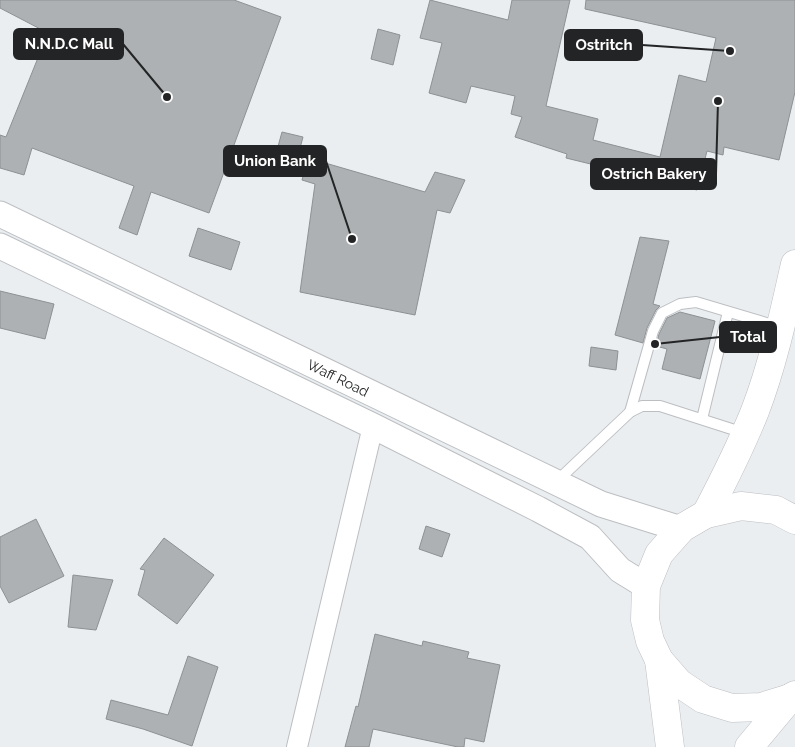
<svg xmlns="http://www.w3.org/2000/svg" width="795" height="747" viewBox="0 0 795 747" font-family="Raleway,sans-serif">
<rect width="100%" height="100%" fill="#ebeef1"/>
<g fill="#adb1b3" stroke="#8e9194">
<polygon points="0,0 234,0 281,17 209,213 151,192 137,235 119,228 134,186 32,148 24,175 0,168 0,135 6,137 48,33 0,8"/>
<polygon points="430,0 508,20 512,0 570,0 546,106 598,119 593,140 660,157 679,75 706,82 716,38 585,9 586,0 795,0 795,92 779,160 724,147 723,155 707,151 697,190 566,158 567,154 515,137 522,117 511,114 515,96 471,86 466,103 429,93 442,43 420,38"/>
<polygon points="378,29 400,35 393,65 371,59"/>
<polygon points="282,132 303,137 295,167 274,161"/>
<polygon points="308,158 425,192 435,172 465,180 450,213 437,210 415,315 300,292 315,184 302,180"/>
<polygon points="198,228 240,242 231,270 189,256"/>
<polygon points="640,237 669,241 653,304 660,306 656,310 647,328 643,343 615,335"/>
<polygon points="0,291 54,304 45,339 0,328"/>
<polygon points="680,312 715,321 700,379 662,369 667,349 656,346 659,334 667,318"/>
<polygon points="591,347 618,351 616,370 589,366"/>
<polygon points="36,519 64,576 9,603 0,586 0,537"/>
<polygon points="426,526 450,534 442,557 419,549"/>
<polygon points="164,538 214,575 177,624 138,595 145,570 140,569"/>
<polygon points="73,575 113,580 96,630 68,627"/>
<polygon points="375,634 422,646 423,641 469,652 467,658 500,665 484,742 465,738 464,747 458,747 373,729 369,747 345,747 356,706 358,707"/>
<polygon points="188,656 218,667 192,746 143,729 106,719 111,700 168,715"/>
</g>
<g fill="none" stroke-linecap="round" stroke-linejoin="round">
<defs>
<g id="service">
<polyline points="630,412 653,331 662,313 680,304 696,302 780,327"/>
<polyline points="702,419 728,312"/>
<polyline points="557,481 630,412 642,406 660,406 744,433"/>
</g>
<polyline id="minor" points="297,747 373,426"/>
<g id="tertiary">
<polyline points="0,214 601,504 681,529"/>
<polyline points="0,246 373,426 538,509 590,537 620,570 646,586"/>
</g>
<g id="primary">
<path d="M706,514C724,480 741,446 755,411C773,364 784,313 795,264"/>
<polyline points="795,520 776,510 741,506 706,514 682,528 659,554 646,586 645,620 650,641 659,660 679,683 703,699 732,708 761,707 790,698 795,695"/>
<polyline points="659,660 670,747"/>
<polyline points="749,747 790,698"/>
</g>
</defs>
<use href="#service" stroke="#bcbfc2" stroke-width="12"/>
<use href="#minor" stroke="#bcbfc2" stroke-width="22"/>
<use href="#tertiary" stroke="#bcbfc2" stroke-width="27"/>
<use href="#primary" stroke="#bcbfc2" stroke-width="29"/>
<use href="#service" stroke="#fff" stroke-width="10"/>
<use href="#minor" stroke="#fff" stroke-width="20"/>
<use href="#tertiary" stroke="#fff" stroke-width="25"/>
<use href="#primary" stroke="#fff" stroke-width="28"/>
</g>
<g text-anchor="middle" stroke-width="4" stroke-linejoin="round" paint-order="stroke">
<g font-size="14" fill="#232425" stroke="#fff">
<text transform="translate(338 378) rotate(26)" y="5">Waff Road</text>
</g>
</g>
<path fill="none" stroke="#232425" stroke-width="2" d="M167 97L123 44M730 51L642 45M352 239L326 161M718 101L716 174M655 344L720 337"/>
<g fill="#232425" stroke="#fff" stroke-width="2">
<circle cx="167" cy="97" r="5"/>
<circle cx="730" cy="51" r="5"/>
<circle cx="352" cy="239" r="5"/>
<circle cx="718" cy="101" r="5"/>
<circle cx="655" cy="344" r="5"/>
</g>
<g fill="#232425" stroke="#232425" stroke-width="2">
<rect x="14" y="29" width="109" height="30" rx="5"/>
<rect x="565" y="30" width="77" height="30" rx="5"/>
<rect x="224" y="146" width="102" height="30" rx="5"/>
<rect x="591" y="159" width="125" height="30" rx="5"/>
<rect x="720" y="322" width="56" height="30" rx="5"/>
</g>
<g font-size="15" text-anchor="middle" font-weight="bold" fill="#fff">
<text x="69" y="49">N.N.D.C Mall</text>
<text x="604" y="50">Ostritch</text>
<text x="275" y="166">Union Bank</text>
<text x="654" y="179">Ostrich Bakery</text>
<text x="748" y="342">Total</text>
</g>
</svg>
